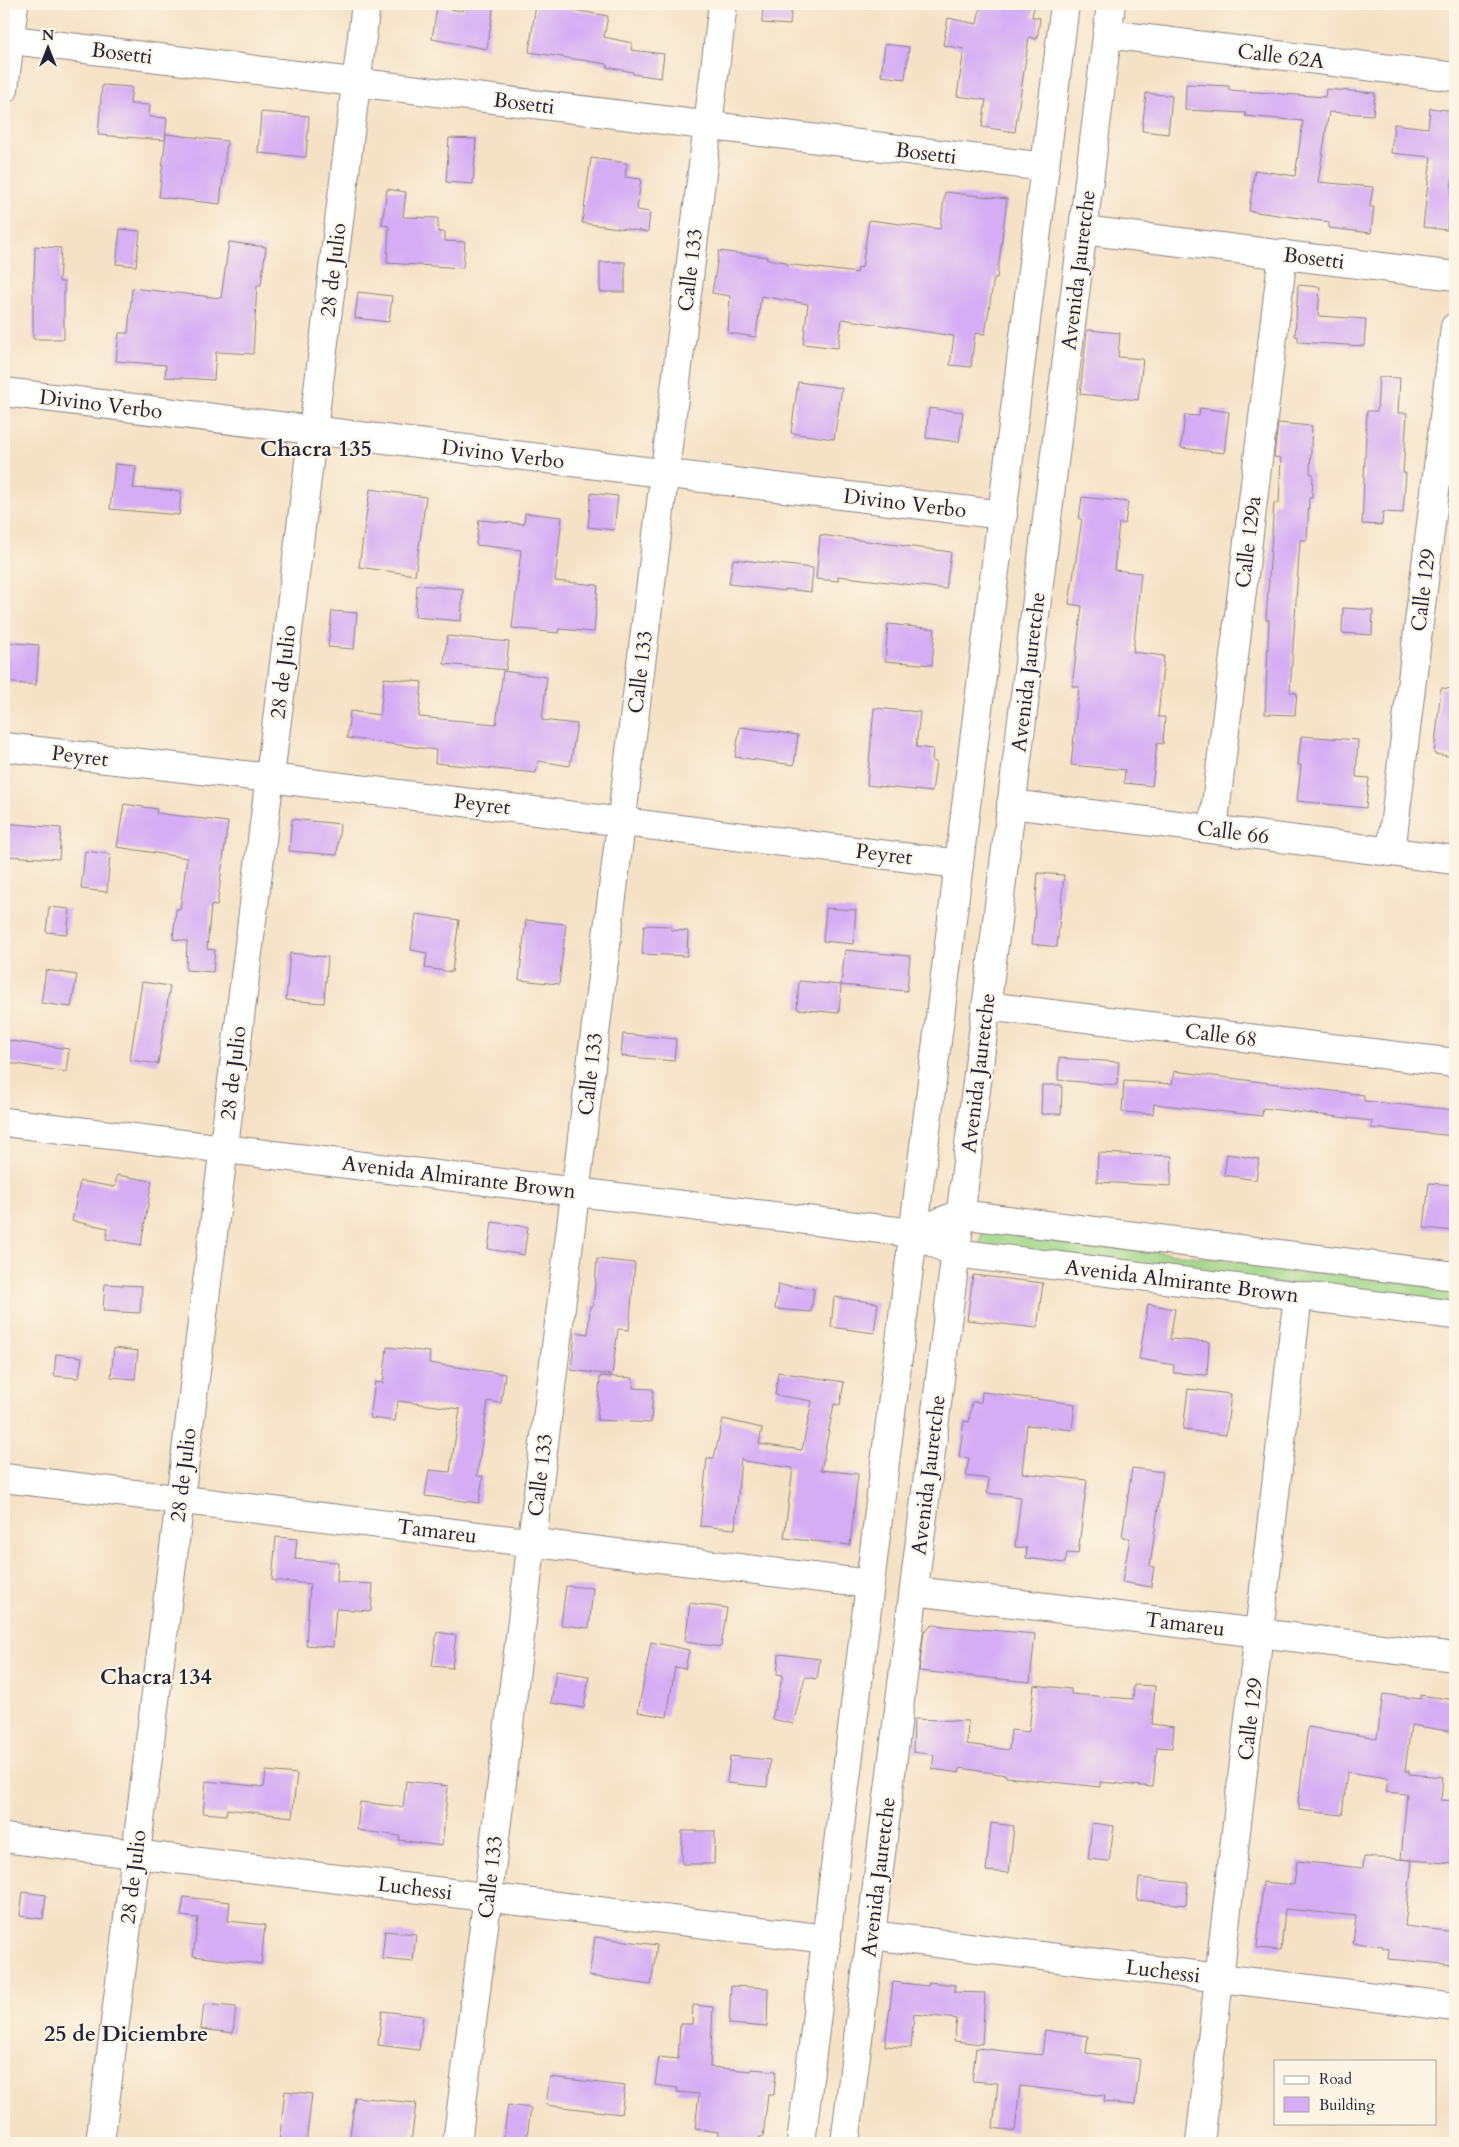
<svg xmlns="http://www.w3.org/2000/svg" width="1459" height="2147" viewBox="0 0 1459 2147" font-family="Cardo,serif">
<rect width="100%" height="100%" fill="#fcf5e5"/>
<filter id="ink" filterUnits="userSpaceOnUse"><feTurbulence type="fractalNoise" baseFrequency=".02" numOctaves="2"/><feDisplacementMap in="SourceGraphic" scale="10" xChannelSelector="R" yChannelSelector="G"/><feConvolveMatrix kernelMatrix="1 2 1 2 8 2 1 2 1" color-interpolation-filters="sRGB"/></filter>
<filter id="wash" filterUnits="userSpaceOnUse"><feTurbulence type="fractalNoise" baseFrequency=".0096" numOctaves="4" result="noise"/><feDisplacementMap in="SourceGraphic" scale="20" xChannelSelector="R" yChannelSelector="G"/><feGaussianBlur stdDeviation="1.12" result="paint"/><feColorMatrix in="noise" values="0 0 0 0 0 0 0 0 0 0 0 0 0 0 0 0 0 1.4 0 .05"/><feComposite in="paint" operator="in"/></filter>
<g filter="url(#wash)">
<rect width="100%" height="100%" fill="#f5e2c6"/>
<polygon fill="#a0d687" stroke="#617c61" points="983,1230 1455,1289 1455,1305 979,1247"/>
<g id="blocks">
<g fill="#d4adf4">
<polygon points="464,4 494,4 487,49 432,39 437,7 463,11"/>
<polygon points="536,4 561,6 561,8 608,16 604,37 632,43 631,50 664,54 661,78 633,74 633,72 607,67 607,64 529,52"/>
<polygon points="763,4 792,4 790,25 762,23"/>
<polygon points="981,4 1018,4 1034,7 1032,17 1040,18 1037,39 1029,37 1015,132 982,127 986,100 957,96 964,49 943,45 948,18 977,24"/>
<polygon points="885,44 909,47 905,79 881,76"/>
<polygon points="1186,84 1229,86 1229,90 1325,97 1326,89 1375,93 1373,115 1329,112 1318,182 1373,187 1370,207 1374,207 1371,233 1329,228 1329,222 1249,211 1255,170 1295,176 1303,121 1245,116 1246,113 1185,110"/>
<polygon points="102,85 132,87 130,104 150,105 149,117 167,118 165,140 98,135"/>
<polygon points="1146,93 1172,96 1168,134 1142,131"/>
<polygon points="1430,108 1455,111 1455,173 1453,172 1447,230 1423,227 1431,157 1391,153 1394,124 1428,128"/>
<polygon points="261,112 309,116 306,157 258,153"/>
<polygon points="166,134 227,141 220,204 159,197"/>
<polygon points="449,138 476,139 473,184 446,182"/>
<polygon points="591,158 627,163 625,177 641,179 637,210 650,212 648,232 582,223"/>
<polygon points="387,189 406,192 403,217 438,218 438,232 445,232 445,241 465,242 463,268 387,263 389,226 382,225"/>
<polygon points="945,192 1007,199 997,278 994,278 985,334 975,333 971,367 950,365 954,336 842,319 838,348 803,344 808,304 761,296 756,337 728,333 730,296 712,293 719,251 767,257 766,259 786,262 786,264 857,273 858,267 862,268 869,220 940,229"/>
<polygon points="120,229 140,231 136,266 116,264"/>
<polygon points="229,242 266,247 261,285 257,285 253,354 216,352 214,380 165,377 166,365 116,361 119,333 128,333 132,288 221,298"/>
<polygon points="35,246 61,248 59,282 64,282 64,339 33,339 33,280 34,281"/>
<rect x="600" y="262" width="25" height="30"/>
<polygon points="1298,285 1320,287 1318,316 1366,319 1364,346 1298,342 1298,336 1295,336"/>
<polygon points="358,292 392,296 389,322 355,318"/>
<polygon points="1087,330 1120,333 1118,357 1143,359 1138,400 1080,394"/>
<polygon points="1379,377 1400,378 1398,413 1407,413 1403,473 1406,473 1403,513 1383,512 1382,525 1362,524 1367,411 1377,411"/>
<polygon points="798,382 842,388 834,439 791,433"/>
<polygon points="929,408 963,412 959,442 926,438"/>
<polygon points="1200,408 1229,412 1224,453 1181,448 1185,415 1199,416"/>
<polygon points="1278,423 1312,426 1310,473 1313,474 1312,498 1309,498 1307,540 1300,540 1290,692 1297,693 1295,715 1265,714 1269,620 1266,620 1274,503 1279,503 1281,458 1274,457"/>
<polygon points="115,464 136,466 133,488 181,491 179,515 110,509"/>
<polygon points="370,489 426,497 415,575 359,567"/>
<polygon points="591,493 618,496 614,530 588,527"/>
<polygon points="1082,497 1128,502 1125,524 1119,523 1114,570 1141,573 1133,652 1164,656 1158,717 1165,717 1163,744 1157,743 1152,786 1124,783 1125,770 1071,765 1079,687 1072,686 1082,606 1069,604 1082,519 1079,519"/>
<polygon points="525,513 562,517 555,581 598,585 594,632 559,629 558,633 512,628 521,550 476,545 479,520 524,524"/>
<polygon points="820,535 951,552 946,589 838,576 838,581 816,579"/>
<polygon points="733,559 813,568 811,592 785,589 785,591 729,584"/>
<polygon points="417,585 463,589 461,621 415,617"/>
<polygon points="1343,608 1373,610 1372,635 1342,633"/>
<polygon points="332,611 357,613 354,649 328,647"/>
<polygon points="888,624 935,629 932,665 885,661"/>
<polygon points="447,636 509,642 506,670 444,664"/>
<polygon points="4,642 39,645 36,685 4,682"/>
<polygon points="503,671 547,677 542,720 577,724 570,766 538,761 536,773 435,763 436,750 347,738 350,711 380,715 384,678 422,682 419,717 496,724"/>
<polygon points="1441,688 1455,689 1455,757 1434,754"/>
<polygon points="874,708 920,712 916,747 933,749 932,761 936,762 932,792 867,785"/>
<polygon points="740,727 798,735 794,765 735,757"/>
<polygon points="1301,736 1358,740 1356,777 1369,778 1366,808 1297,801 1301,765 1298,765"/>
<polygon points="124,804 157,809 156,813 228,822 217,906 211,905 207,949 215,950 213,972 186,970 187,941 173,939 176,909 180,909 187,858 117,847"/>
<polygon points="292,819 340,824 337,855 289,851"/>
<polygon points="4,823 61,828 59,859 4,856"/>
<polygon points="85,851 110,854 107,892 81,889"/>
<polygon points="1038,873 1064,875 1057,947 1032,944"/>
<polygon points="49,907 70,909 67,934 46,932"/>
<polygon points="826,908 856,910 853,944 823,941"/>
<polygon points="416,914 459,920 452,972 425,968 427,953 411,950"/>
<polygon points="526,920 566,924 559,984 519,980"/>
<polygon points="644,925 671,926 671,930 688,931 687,956 642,954"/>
<polygon points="845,950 910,956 907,991 841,985"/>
<polygon points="290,953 328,957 324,1003 286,1000"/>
<polygon points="46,970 77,975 71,1007 41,1003"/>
<polygon points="799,981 841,985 839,1013 797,1009"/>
<polygon points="142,982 170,986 158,1064 130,1060"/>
<polygon points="623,1034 676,1039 674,1061 621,1056"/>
<polygon points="4,1040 69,1049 66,1072 4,1062"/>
<polygon points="1059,1058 1119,1062 1117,1085 1058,1080"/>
<polygon points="1174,1071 1364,1095 1364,1101 1455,1110 1455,1136 1371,1128 1372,1121 1263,1108 1262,1116 1154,1104 1153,1114 1122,1112 1124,1081 1172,1084"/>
<polygon points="1042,1085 1062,1085 1061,1114 1041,1114"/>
<polygon points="1098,1153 1172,1156 1171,1186 1097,1182"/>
<polygon points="1227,1154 1259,1159 1256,1180 1224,1175"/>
<polygon points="117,1175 152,1181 141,1245 106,1239 108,1228 72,1221 80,1181 115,1187"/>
<polygon points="1429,1183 1455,1185 1455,1231 1424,1228"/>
<polygon points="492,1222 528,1227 524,1255 488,1249"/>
<polygon points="597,1259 635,1263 629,1330 618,1329 612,1375 571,1370 575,1332 588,1334 590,1306 593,1306"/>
<polygon points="973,1275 1043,1283 1037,1328 967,1320"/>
<polygon points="105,1284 142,1286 140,1313 103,1311"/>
<polygon points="778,1285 814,1289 811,1312 775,1309"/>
<polygon points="834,1297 878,1303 874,1333 831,1327"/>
<polygon points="1148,1304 1175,1309 1170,1339 1209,1342 1207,1375 1173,1373 1174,1365 1139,1359"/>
<polygon points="387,1347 430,1352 429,1363 505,1374 501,1403 488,1401 477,1476 483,1476 479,1503 425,1496 429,1470 450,1472 460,1409 398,1401 395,1421 370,1418 375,1382 383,1383"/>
<polygon points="114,1348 138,1351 135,1379 111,1377"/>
<polygon points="56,1354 82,1357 79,1378 54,1376"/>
<polygon points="778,1372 844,1382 840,1405 834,1404 821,1470 858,1474 850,1545 784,1538 793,1468 744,1461 741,1458 735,1529 700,1526 707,1458 714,1458 723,1419 762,1428 759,1444 802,1450 812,1401 775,1395"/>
<polygon points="600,1376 633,1378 633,1388 653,1389 651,1423 597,1420"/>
<polygon points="1188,1389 1231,1394 1226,1435 1183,1430"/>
<polygon points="982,1392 1075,1404 1072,1430 1027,1425 1022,1473 1087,1480 1078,1554 1067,1553 1065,1563 1026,1558 1027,1548 1015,1547 1021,1497 987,1493 989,1479 966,1476 969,1458 959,1457 964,1421 969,1422 972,1402 981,1402"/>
<polygon points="1132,1468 1163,1472 1150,1566 1154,1567 1151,1587 1122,1582 1130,1538 1122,1537"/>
<polygon points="276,1537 297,1539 295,1559 338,1562 337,1582 373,1584 371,1611 336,1609 333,1647 306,1645 310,1584 272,1580"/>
<polygon points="566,1586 593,1588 589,1628 561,1625"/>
<polygon points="690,1603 727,1608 721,1647 685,1642"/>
<polygon points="933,1625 1035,1634 1030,1682 919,1671 924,1631"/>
<polygon points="437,1632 456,1635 452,1668 432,1666"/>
<polygon points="651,1642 689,1650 685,1669 675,1667 667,1717 638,1712"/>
<polygon points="779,1654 820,1659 817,1679 805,1677 793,1724 772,1719 783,1675 777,1674"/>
<polygon points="556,1671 589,1676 584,1708 551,1703"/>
<polygon points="1034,1685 1071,1689 1071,1694 1133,1699 1134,1685 1155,1686 1152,1724 1174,1727 1172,1748 1157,1747 1153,1787 1100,1782 1100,1787 1006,1777 1006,1775 960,1768 959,1773 932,1769 934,1755 913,1752 914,1719 968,1721 967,1744 1009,1750 1011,1730 1029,1732"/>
<polygon points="1383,1694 1420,1699 1420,1695 1455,1700 1455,1732 1411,1725 1405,1771 1409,1771 1409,1774 1443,1777 1441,1800 1455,1801 1455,1864 1401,1859 1407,1794 1386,1792 1388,1778 1347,1772 1342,1815 1299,1810 1299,1803 1298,1803 1308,1727 1377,1738"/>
<polygon points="730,1756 770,1760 767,1787 727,1783"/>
<polygon points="266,1771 297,1774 292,1817 227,1809 226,1815 203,1813 206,1781 264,1787"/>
<polygon points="406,1781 448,1786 442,1846 399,1840 400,1836 357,1830 360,1802 403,1807"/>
<polygon points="991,1823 1014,1826 1009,1873 986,1871"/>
<polygon points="1092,1823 1114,1826 1109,1861 1088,1859"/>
<polygon points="682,1831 715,1831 714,1864 682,1864"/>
<polygon points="1364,1857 1412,1860 1405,1926 1455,1932 1455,1965 1388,1959 1389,1949 1383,1948 1383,1946 1353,1943 1356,1916 1285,1909 1281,1950 1257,1948 1263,1882 1294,1885 1297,1861 1363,1868"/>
<polygon points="1139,1878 1188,1883 1186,1905 1137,1900"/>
<polygon points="23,1892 46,1895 43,1919 20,1916"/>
<polygon points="184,1897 230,1902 228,1921 265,1925 261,1964 193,1956 198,1918 181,1916"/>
<polygon points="385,1931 416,1934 413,1962 382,1959"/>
<polygon points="595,1937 657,1945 651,1985 589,1976"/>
<polygon points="893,1982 928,1986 929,1982 955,1985 954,1992 985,1993 982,2044 954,2041 957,2019 914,2014 911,2048 885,2046"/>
<polygon points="731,1986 768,1988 767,2027 729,2024"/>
<polygon points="204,2004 236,2007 233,2033 201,2029"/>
<polygon points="693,2005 713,2007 710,2067 751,2071 751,2069 776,2071 774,2095 768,2095 763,2137 759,2137 758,2143 718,2143 719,2132 695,2129 699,2094 677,2092 678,2088 655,2085 659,2057 678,2059 680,2024 692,2024"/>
<polygon points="382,2011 423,2016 419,2050 378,2045"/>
<polygon points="1045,2030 1088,2036 1086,2053 1140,2059 1135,2105 1104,2102 1105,2096 1020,2086 1015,2131 993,2128 998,2083 972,2081 976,2048 1042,2055"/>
<polygon points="550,2077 625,2086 621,2114 546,2105"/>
<polygon points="285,2091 312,2094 306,2143 279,2143"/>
<polygon points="355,2097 416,2103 411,2143 349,2143"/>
<polygon points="508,2105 531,2108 526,2143 503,2141"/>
</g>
</g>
</g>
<g filter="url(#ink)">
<use href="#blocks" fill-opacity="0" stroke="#8c8280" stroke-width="1"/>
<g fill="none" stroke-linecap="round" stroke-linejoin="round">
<defs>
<g id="street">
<polyline points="1107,34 1455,77"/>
<polyline points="4,39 1045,167"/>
<polyline points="4,89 14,4"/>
<polyline points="1083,230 1455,276"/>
<polyline points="4,392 1003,515"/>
<polyline points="4,747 270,778 959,864"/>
<polyline points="1011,804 1455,860"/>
<polyline points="1213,829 1283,254"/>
<polyline points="1391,852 1455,327"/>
<polyline points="986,1006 1455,1063"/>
<polyline points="4,1478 870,1584"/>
<polyline points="914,1591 1455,1657"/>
<polyline points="4,1838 827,1939"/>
<polyline points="871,1935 1455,2007"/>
<polyline points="100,2143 366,4"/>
<polyline points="457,2143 723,4"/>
<polyline points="1200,2143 1298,1295"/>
</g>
<g id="secondary">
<polyline points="4,1122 913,1233 955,1253 1455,1315"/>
<polyline points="913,1233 960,1214 1455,1276"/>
</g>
<g id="primary">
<polyline points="801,2143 1065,4"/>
<polyline points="845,2143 1111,4"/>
</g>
</defs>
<use href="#street" stroke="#8c8280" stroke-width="30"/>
<use href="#secondary" stroke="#8c8280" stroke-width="30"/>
<use href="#primary" stroke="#8c8280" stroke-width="30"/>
<use href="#street" stroke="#fff" stroke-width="28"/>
<use href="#secondary" stroke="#fff" stroke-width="28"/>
<use href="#primary" stroke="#fff" stroke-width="28"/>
</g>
</g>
<g text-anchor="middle" stroke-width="4" stroke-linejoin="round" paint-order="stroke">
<g font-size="21" fill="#22223b" stroke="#fcf5e5">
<text transform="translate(122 53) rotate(7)" y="7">Bosetti</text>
<text transform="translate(1281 56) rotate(7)" y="7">Calle 62A</text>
<text transform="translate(524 103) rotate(7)" y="7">Bosetti</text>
<text transform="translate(926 153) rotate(7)" y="7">Bosetti</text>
<text transform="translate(1314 258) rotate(7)" y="7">Bosetti</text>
<text transform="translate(333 270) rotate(-83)" y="7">28 de Julio</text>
<text transform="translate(690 270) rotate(-83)" y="7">Calle 133</text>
<text transform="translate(1078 270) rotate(-83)" y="7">Avenida Jauretche</text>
<text transform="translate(101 404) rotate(7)" y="7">Divino Verbo</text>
<text transform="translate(503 454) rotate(7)" y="7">Divino Verbo</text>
<text transform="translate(905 503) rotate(7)" y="7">Divino Verbo</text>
<text transform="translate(1248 542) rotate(-83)" y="7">Calle 129a</text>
<text transform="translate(1423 590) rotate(-83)" y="7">Calle 129</text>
<text transform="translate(283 672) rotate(-83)" y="7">28 de Julio</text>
<text transform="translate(640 672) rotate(-83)" y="7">Calle 133</text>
<text transform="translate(1028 672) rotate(-83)" y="7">Avenida Jauretche</text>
<text transform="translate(80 756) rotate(7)" y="7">Peyret</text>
<text transform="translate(482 804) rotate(7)" y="7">Peyret</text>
<text transform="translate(1233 832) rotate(7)" y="7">Calle 66</text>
<text transform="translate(884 854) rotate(7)" y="7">Peyret</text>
<text transform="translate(1221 1035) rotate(7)" y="7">Calle 68</text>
<text transform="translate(233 1073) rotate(-83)" y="7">28 de Julio</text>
<text transform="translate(978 1073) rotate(-83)" y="7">Avenida Jauretche</text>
<text transform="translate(590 1074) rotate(-83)" y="7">Calle 133</text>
<text transform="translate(459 1177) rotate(7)" y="7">Avenida Almirante Brown</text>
<text transform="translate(1182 1281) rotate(7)" y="7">Avenida Almirante Brown</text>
<text transform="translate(183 1475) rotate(-83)" y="7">28 de Julio</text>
<text transform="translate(540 1475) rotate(-83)" y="7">Calle 133</text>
<text transform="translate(928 1475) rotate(-83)" y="7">Avenida Jauretche</text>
<text transform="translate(437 1531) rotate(7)" y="7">Tamareu</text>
<text transform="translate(1185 1624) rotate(7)" y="7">Tamareu</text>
<text transform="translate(1250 1719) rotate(-83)" y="7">Calle 129</text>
<text transform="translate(133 1877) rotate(-83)" y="7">28 de Julio</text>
<text transform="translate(490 1877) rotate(-83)" y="7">Calle 133</text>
<text transform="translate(878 1877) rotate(-83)" y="7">Avenida Jauretche</text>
<text transform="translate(415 1888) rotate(7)" y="7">Luchessi</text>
<text transform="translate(1163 1971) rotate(7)" y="7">Luchessi</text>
</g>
<g font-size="22" font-weight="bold" fill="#22223b" stroke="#fcf5e5">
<text x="316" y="456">Chacra 135</text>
<text x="156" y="1684">Chacra 134</text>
<text x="126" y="2041">25 de Diciembre</text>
</g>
</g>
<rect width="1459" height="2147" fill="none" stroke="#fcf5e5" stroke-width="20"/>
<rect x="1274" y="2060" width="162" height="65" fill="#fcf5e5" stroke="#a5a1a1"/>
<rect x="1284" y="2076" width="25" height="8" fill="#ffffff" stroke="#a5a1a1"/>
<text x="1319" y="2084" font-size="15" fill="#22223b">Road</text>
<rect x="1284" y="2097" width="25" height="15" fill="#d4adf4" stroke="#a5a1a1"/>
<text x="1319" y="2110" font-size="15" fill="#22223b">Building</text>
<g transform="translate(48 48)" stroke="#fcf5e5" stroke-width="4" paint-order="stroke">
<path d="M0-4L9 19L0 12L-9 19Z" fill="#22223b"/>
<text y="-8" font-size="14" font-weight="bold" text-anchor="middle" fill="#22223b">N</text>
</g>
</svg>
